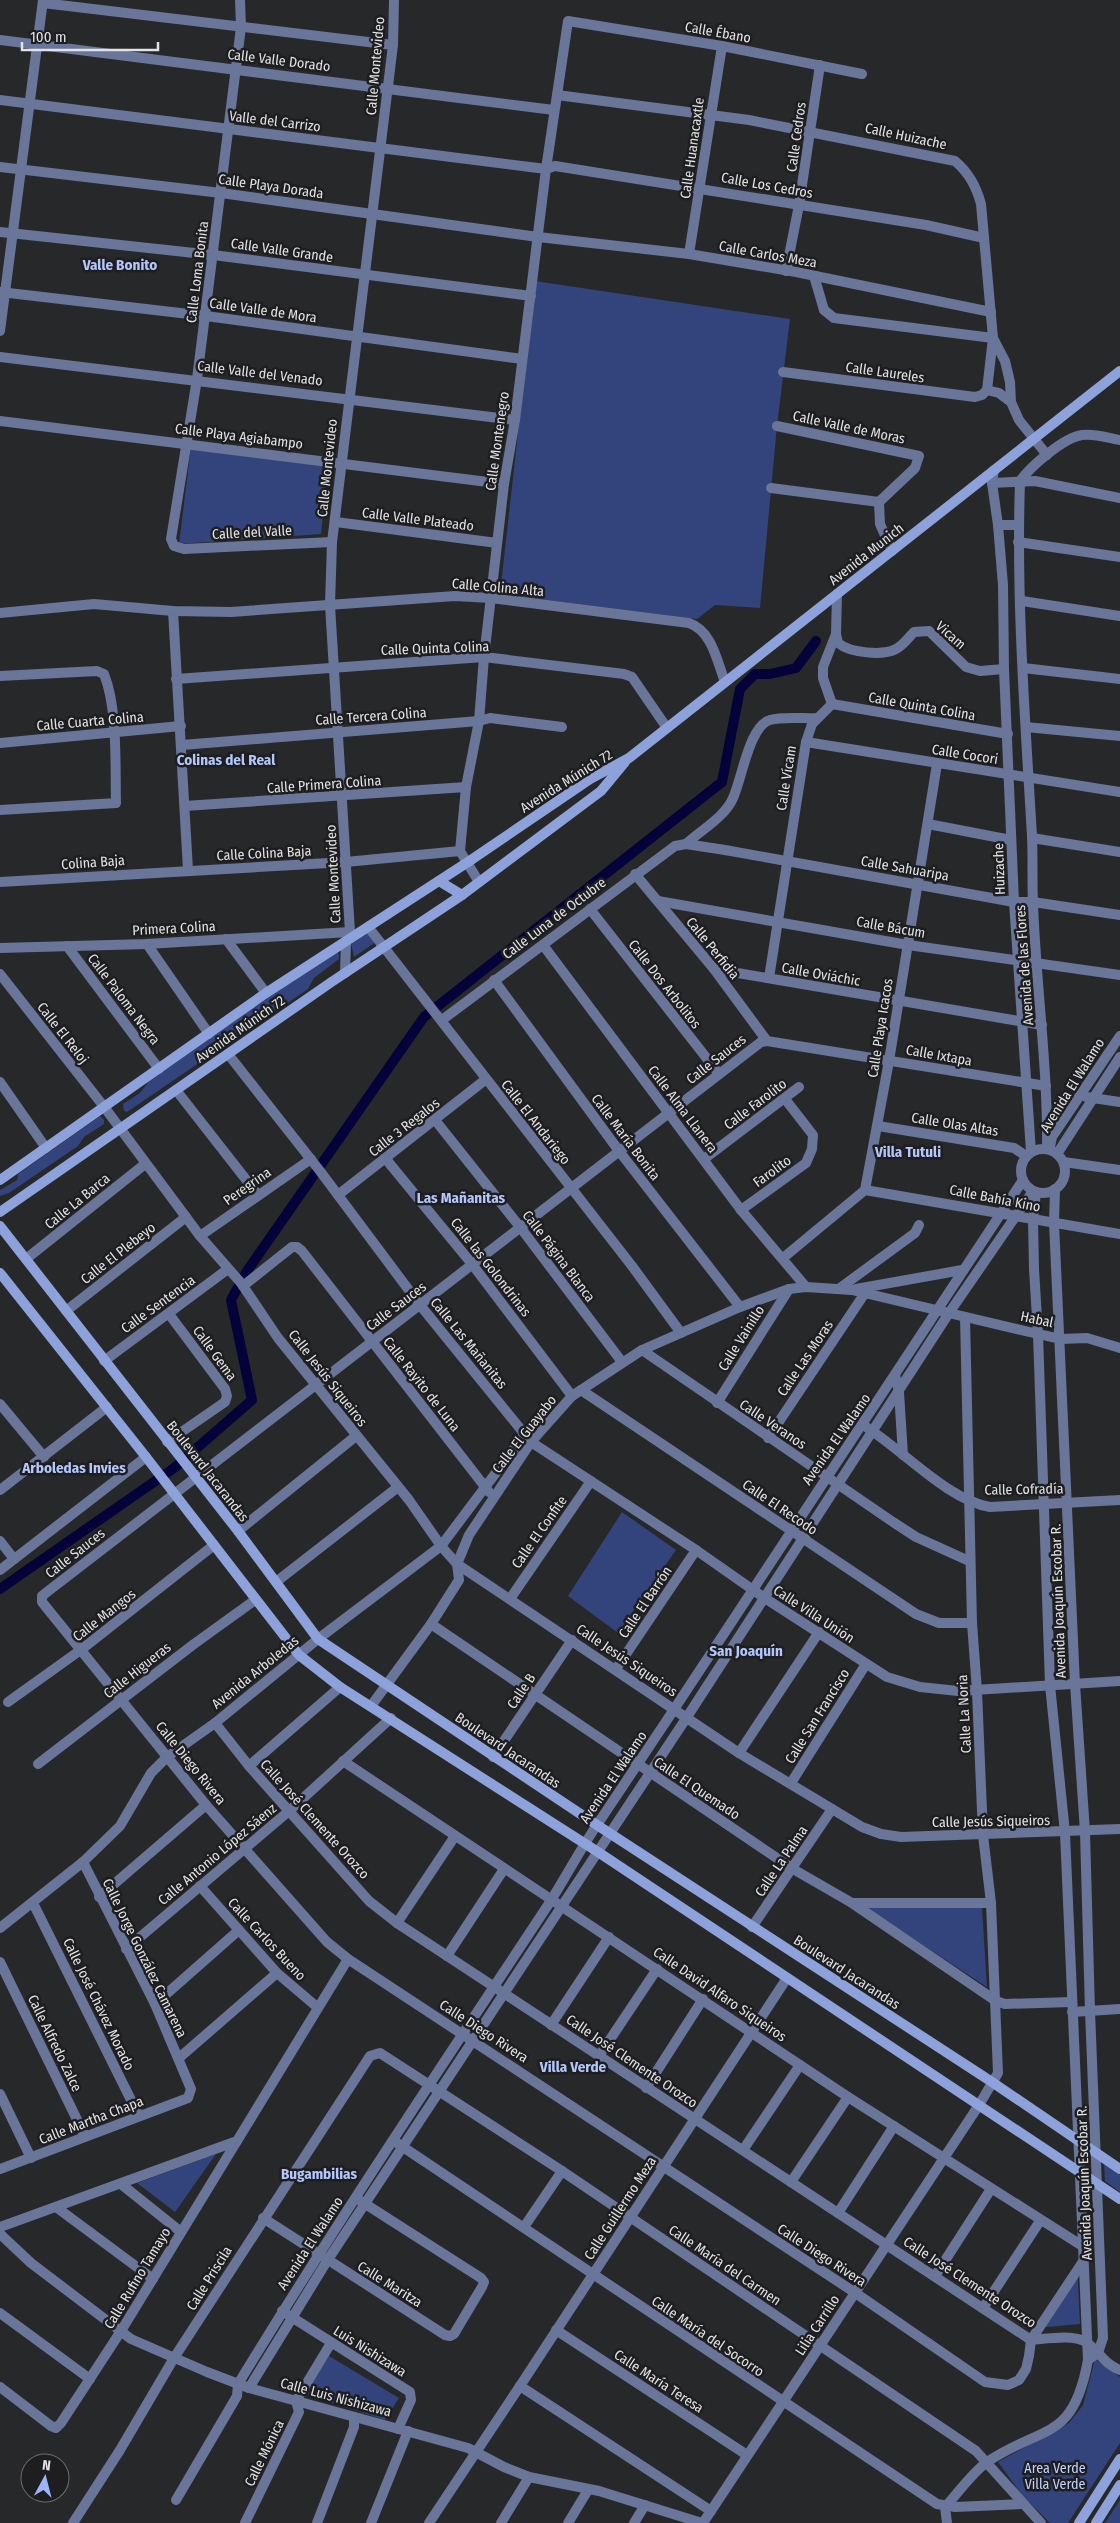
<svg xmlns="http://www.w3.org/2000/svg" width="1120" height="2523" viewBox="0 0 1120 2523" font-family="'Fira Sans Condensed',sans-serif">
<rect width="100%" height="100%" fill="#27282a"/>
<g fill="#33437b">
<polygon points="535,281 790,319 777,426 760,608 715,605 697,619 500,594"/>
<polygon points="191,447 329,467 321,534 179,544"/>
<polygon points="367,933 376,942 354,957 351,944"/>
<polygon points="338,949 339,959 314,978 308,989 127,1112 124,1111 123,1104 140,1093 149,1081"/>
<polygon points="100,1116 104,1120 104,1124 84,1137 78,1146 9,1193 0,1196 0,1190 17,1180 18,1174"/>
<polygon points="622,1512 676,1550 618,1633 568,1596"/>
<polygon points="865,1907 982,1908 987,1987"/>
<polygon points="216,2154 175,2212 137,2183"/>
<polygon points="1104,2164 1120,2175 1120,2192 1105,2181"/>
<polygon points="1077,2263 1080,2324 1037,2328"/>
<polygon points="329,2356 399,2398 385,2420 305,2394"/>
<polygon points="1095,2359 1120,2377 1120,2443 1068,2523 1050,2523 1022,2495 998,2462 1069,2423 1083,2405"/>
<polygon points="1120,2500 1120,2523 1105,2523"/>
</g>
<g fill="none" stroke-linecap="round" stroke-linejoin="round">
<polyline stroke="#040238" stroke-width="10" points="0,1589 174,1468 252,1400 231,1300 247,1271 424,1017 722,782 740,689 755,674 770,674 796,668 816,641"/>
<g stroke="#697599" stroke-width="10">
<polyline points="240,0 241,27 197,379 171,539 174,546 184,549 332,542"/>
<polyline points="43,3 393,45"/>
<polyline points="0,40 554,110"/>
<path d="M557,95L749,120L955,161C969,173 976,186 981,204L993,338L1005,361L1010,382L1011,402L1019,420L1047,455"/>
<polyline points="0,100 546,169 555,166 926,225 984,238"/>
<polyline points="0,167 221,193 538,237 689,254 796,272 991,312"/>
<polyline points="0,232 213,255 531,296"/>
<polyline points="689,254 722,46"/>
<polyline points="786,271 799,205 820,65"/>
<polyline points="814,276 824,310 834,318 993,338"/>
<polyline points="0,292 206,316 522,359"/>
<polyline points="0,331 43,0"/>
<polyline points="0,357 515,420"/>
<polyline points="783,372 975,397 982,395 987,390 993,338"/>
<polyline points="987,390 999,393 1011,402"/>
<polyline points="0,421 504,484"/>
<polyline points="777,426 919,456 915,468 879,502 880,524 892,551"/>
<polyline points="994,470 992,483 998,525 1003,585 1004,669 1014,902 1031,1152"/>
<path d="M1020,481C1016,599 1025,717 1032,836C1033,858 1032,881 1033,904C1036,985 1048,1067 1047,1149"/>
<path d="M1020,481C1031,466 1063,438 1082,435C1094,433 1108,438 1120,440"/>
<polyline points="992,483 1035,481 1120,498"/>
<polyline points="771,488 879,502"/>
<polyline points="336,522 497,543"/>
<polyline points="998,525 1019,525"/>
<polyline points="1018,542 1120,557"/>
<polyline points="1022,601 1120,616"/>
<polyline points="173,611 188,870"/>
<path d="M0,613L94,604L173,611L231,612L455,596L491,598L689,623C712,631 717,661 725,682"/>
<path d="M836,634L838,643C850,653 883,656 896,649C904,645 908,638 914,632L929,631L966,667L980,671L1004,669"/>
<polyline points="1023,668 1120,679"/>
<path d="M0,676L97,671L104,674C118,709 115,765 116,803L0,810"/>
<polyline points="176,679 484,657 624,674 632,677 667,728"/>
<polyline points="832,704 1008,734"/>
<polyline points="1026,727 1120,736"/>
<polyline points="806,742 1120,792"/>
<polyline points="0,743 181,726"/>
<polyline points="182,745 479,721 490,718 562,727"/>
<polyline points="185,806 466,787"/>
<polyline points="928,824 1011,840"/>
<polyline points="1032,838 1120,852"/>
<path d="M686,844C701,830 725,817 733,798C742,779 749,726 770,720C784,716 803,719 817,718"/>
<polyline points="635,874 714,969 767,1041"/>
<polyline points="0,882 346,862 460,851"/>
<polyline points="479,882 460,851 466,787 479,721 484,657 504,484 515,420 546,169 568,21 722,46 862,74"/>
<polyline points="658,901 908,945 1120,975"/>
<polyline points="590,909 719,1074"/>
<polyline points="369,928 632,1266 681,1333"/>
<polyline points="226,939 266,993"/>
<polyline points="147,944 209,1034"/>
<polyline points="543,945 741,1210 806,1287"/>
<polyline points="67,946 159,1069"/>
<polyline points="0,948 147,944 350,932"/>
<polyline points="714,969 1042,1025"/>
<polyline points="345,973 346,941 350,932 330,605 332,542 393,45 394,0"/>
<polyline points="0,974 105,1108 200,1236 241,1283 278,1338 409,1500 441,1546 457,1564 739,1753 862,1827 881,1834 901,1837 1120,1829"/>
<polyline points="769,978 806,742 812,724 832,704 823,678 823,667 836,634 837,594"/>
<polyline points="494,980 619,1151 740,1307"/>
<polyline points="442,1020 675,846 686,844 725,850 1014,902 1033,902 1120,915"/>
<polyline points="228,1054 320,1171 420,1305 531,1442 696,1550 763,1597 887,1677 920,1687 958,1691 1120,1681"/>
<polyline points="0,1082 46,1148"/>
<polyline points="1046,1086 767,1041 761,1042 47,1592 42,1596 42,1602 206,1805 327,1942 348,1959 854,2292 985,2382 1008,2385 1019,2380 1026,2369 1029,2356 1031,2340 1084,2260"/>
<polyline points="176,1090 258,1195"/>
<polyline points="1086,1097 1120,1102"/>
<polyline points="435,1120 520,1227 622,1362"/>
<polyline points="878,1126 1014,1148 1026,1156"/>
<polyline points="1050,1147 1052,1137 1120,1036"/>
<polyline points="1057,1154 1120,1057"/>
<polyline points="385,1158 472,1264 572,1396"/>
<polyline points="704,1159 799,1087"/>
<polyline points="1064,1162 1120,1170"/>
<polyline points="865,1190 1120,1234"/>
<polyline points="338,1195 485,1080"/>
<polyline points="741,1210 806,1163 812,1149 813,1135 785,1099"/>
<polyline points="200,1236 311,1159"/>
<polyline points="783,1258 865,1190 889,1061 937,764"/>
<polyline points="26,1259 145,1164"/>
<polyline points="243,1286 292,1247 297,1247 302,1251 489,1492"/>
<polyline points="840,1288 915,1233 919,1225"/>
<polyline points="856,1289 962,1270"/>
<polyline points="66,1311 186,1217"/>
<polyline points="642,1350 893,1522 916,1537 969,1561"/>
<polyline points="104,1361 228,1269"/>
<polyline points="895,1375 899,1392 903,1455"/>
<polyline points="581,1390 916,1614 939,1623 972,1623"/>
<polyline points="717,1403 789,1289"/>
<polyline points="0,1404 44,1457"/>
<path d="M863,1425C901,1448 947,1500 990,1507L1120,1500"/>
<polyline points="768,1438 865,1293"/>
<polyline points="167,1442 225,1402 227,1396 225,1389 169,1314"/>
<polyline points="0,1490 107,1407"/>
<polyline points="238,1531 356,1436"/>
<polyline points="0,1541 14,1559"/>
<polyline points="0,1570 146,1457"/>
<polyline points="276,1582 398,1487"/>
<polyline points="510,1599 591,1481"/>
<polyline points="431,1624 793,1869 852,1903 996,2001 1005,2004 1071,2002"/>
<polyline points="616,1669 696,1550"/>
<polyline points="8,1702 82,1649 214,1545"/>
<polyline points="371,1706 431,1624 459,1580 457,1564 469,1535 531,1442 572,1396 642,1350 740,1307 789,1289 806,1287 852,1290 1038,1334 1061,1339 1087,1338 1120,1348"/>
<path d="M215,1723L249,1766L369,1901L397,1923L1031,2340C1046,2339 1073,2334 1086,2342C1099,2351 1105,2365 1120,2370"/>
<polyline points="739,1753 819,1632"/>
<polyline points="493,1757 572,1640"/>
<polyline points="343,1761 848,2097 1084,2247"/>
<polyline points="38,1764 194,1644 255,1600"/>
<polyline points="249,1766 340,1687"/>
<polyline points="791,1783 866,1664"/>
<polyline points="200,1886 277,1973 317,2007"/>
<polyline points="99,1897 206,1805"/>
<polyline points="33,1903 139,2116"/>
<polyline points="852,1903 991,1903"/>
<polyline points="397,1923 455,1836"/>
<polyline points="752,1927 832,1809"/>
<polyline points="0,1928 83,1862 120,1826 151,1773 167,1757 215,1723 318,1639 441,1546 525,1434"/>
<polyline points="126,1949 289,1811 391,1718"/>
<polyline points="447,1956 504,1869"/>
<polyline points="0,1962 85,2136"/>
<polyline points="155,2004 239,1930"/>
<polyline points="1072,2012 1120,2009"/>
<polyline points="551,2025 609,1937"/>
<polyline points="599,2056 657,1969"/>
<polyline points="179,2058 277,1973"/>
<polyline points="646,2088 703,1999"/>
<polyline points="0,2094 31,2158"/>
<polyline points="394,2141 937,2504 955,2507 1023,2504"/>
<polyline points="743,2150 800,2065"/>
<polyline points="0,2169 188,2098 191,2089 155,2004 83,1862"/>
<polyline points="791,2182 848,2097"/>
<polyline points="121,2184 181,2232"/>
<polyline points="56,2207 153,2279"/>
<polyline points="838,2213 894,2126"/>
<polyline points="263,2218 445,2335 450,2336 454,2334 482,2287 484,2282 481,2278 356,2198"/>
<polyline points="0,2227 237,2141 348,1959"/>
<polyline points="524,2227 562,2171"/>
<polyline points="0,2234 31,2263 131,2339 207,2372 249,2388 468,2448 504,2467 529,2477 599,2491 702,2523"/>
<polyline points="935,2276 991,2189"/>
<polyline points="983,2308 1040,2221"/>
<polyline points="282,2311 410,2392 411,2400 398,2429"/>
<polyline points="0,2313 90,2379"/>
<polyline points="556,2330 747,2455"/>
<polyline points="520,2386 711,2511"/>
<polyline points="0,2387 51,2426 56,2428 61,2423 121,2331 237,2141"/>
<polyline points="176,2500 237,2396 238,2384"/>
<polyline points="73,2523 120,2450 174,2358 370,2056 380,2053 562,2171 976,2451 1041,2523"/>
<polyline points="245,2523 299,2412 296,2401 331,2343"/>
<polyline points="317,2523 354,2427 354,2417"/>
<polyline points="371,2523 408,2431"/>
<polyline points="429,2523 520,2386 787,1978"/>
<polyline points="501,2523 529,2477"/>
<polyline points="568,2523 588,2490"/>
<polyline points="634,2523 645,2505"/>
<polyline points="703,2523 979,2105 998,2073 991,1903 983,1835 977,1691 972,1623 965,1317"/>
<path d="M947,2523L945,2507C958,2493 972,2473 987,2462C1044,2424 1073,2442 1088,2360"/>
</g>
<g stroke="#697599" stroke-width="10">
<circle cx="1043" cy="1171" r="22"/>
<polyline points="1055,1189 1054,1223 1075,1684 1085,1832 1090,2011 1103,2338 1098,2353 1088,2360"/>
<polyline points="1036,1192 1033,1220 1034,1269 1038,1334 1050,1685 1065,1833 1088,2360"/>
<path d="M238,2384C337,2222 443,2064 548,1905C565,1879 579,1851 597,1825C740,1611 881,1396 1023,1180"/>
<polyline points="249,2388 327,2261 687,1717 949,1313 1033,1191"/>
</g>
<g stroke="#8da1da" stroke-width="10">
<polyline points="439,881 462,895"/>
<polyline points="0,1180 266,993 468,862 590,779 629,758 1120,371"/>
<polyline points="0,1212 330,983 462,895 601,791 625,762"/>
<polyline points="0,1226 238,1531 318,1639 597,1825 992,2082 1120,2169"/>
<polyline points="0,1273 146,1457 299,1655 340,1687 598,1852 1120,2199"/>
<polyline points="1079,2523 1120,2459"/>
<polyline points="1096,2523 1120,2485"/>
</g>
</g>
<g text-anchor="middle" stroke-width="5" stroke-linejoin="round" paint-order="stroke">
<g font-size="14" fill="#e1e2e3" stroke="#1e1e21">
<text transform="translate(718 32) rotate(10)" y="5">Calle Ébano</text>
<text transform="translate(279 60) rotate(7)" y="5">Calle Valle Dorado</text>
<text transform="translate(375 66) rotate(-85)" y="5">Calle Montevideo</text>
<text transform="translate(275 121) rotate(7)" y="5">Valle del Carrizo</text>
<text transform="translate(906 136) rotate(12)" y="5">Calle Huizache</text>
<text transform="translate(796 137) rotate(-82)" y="5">Calle Cedros</text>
<text transform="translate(692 148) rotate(-82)" y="5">Calle Huanacaxtle</text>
<text transform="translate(767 185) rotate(10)" y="5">Calle Los Cedros</text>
<text transform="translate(271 186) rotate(8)" y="5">Calle Playa Dorada</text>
<text transform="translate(282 250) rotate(8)" y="5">Calle Valle Grande</text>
<text transform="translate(768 254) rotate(10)" y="5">Calle Carlos Meza</text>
<text transform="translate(197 272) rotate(-83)" y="5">Calle Loma Bonita</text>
<text transform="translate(263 310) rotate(8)" y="5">Calle Valle de Mora</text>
<text transform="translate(885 372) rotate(8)" y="5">Calle Laureles</text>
<text transform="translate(260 373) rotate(7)" y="5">Calle Valle del Venado</text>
<text transform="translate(849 427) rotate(12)" y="5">Calle Valle de Moras</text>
<text transform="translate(239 436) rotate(7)" y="5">Calle Playa Agiabampo</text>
<text transform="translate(497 441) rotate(-82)" y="5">Calle Montenegro</text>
<text transform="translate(327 468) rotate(-84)" y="5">Calle Montevideo</text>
<text transform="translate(418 519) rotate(7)" y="5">Calle Valle Plateado</text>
<text transform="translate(252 532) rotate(-3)" y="5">Calle del Valle</text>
<text transform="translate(866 554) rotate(-38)" y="5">Avenida Munich</text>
<text transform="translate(498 587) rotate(5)" y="5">Calle Colina Alta</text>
<text transform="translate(951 635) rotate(41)" y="5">Vicam</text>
<text transform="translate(435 648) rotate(-2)" y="5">Calle Quinta Colina</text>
<text transform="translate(922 706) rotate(10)" y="5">Calle Quinta Colina</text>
<text transform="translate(371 716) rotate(-4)" y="5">Calle Tercera Colina</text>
<text transform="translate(90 721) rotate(-5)" y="5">Calle Cuarta Colina</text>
<text transform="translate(965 754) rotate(9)" y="5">Calle Cocori</text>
<text transform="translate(786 778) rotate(-81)" y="5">Calle Vícam</text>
<text transform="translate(566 781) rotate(-32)" y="5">Avenida Múnich 72</text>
<text transform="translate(324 784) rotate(-4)" y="5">Calle Primera Colina</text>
<text transform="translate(264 853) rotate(-3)" y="5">Calle Colina Baja</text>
<text transform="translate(93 862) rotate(-4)" y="5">Colina Baja</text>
<text transform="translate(905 868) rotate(10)" y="5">Calle Sahuaripa</text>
<text transform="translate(999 869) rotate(-92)" y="5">Huizache</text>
<text transform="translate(333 874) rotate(-93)" y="5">Calle Montevideo</text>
<text transform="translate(554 918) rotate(-37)" y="5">Calle Luna de Octubre</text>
<text transform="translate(891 927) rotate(10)" y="5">Calle Bácum</text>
<text transform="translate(174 928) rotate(-3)" y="5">Primera Colina</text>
<text transform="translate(713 948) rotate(51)" y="5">Calle Perfidia</text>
<text transform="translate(1024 965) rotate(-94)" y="5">Avenida de las Flores</text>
<text transform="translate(821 974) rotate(10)" y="5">Calle Oviáchic</text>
<text transform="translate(665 984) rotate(52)" y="5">Calle Dos Arbolitos</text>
<text transform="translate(124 999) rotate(53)" y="5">Calle Paloma Negra</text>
<text transform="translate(880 1028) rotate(-81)" y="5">Calle Playa Icacos</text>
<text transform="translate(240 1029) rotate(-35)" y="5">Avenida Múnich 72</text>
<text transform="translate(63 1033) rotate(52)" y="5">Calle El Reloj</text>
<text transform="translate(939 1055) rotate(10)" y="5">Calle Ixtapa</text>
<text transform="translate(716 1059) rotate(-38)" y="5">Calle Sauces</text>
<text transform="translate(1072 1085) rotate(-58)" y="5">Avenida El Walamo</text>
<text transform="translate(755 1104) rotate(-37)" y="5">Calle Farolito</text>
<text transform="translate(683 1109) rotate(53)" y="5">Calle Alma Llanera</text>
<text transform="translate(536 1122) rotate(52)" y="5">Calle El Andariego</text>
<text transform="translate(955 1124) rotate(9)" y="5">Calle Olas Altas</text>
<text transform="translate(404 1127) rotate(-38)" y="5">Calle 3 Regalos</text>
<text transform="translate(626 1137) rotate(53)" y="5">Calle María Bonita</text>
<text transform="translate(772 1171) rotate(-36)" y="5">Farolito</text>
<text transform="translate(247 1186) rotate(-35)" y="5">Peregrina</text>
<text transform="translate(995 1198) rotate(11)" y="5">Calle Bahía Kino</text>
<text transform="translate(77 1201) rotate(-39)" y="5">Calle La Barca</text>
<text transform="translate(118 1253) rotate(-38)" y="5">Calle El Plebeyo</text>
<text transform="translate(559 1256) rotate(53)" y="5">Calle Página Blanca</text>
<text transform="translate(491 1267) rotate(52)" y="5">Calle las Golondrinas</text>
<text transform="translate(158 1304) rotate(-36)" y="5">Calle Sentencia</text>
<text transform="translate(396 1306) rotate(-37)" y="5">Calle Sauces</text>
<text transform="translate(1037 1319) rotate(12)" y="5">Habal</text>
<text transform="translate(741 1338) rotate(-58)" y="5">Calle Vainillo</text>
<text transform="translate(469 1343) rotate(51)" y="5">Calle Las Mañanitas</text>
<text transform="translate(215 1353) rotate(54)" y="5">Calle Gema</text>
<text transform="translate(805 1358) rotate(-56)" y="5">Calle Las Moras</text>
<text transform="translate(328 1378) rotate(52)" y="5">Calle Jesús Siqueiros</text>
<text transform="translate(422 1384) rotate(52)" y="5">Calle Rayito de Luna</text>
<text transform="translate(773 1424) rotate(34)" y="5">Calle Veranos</text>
<text transform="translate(524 1434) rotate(-52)" y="5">Calle El Guayabo</text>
<text transform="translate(836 1439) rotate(-55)" y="5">Avenida El Walamo</text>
<text transform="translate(208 1471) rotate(52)" y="5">Boulevard Jacarandas</text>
<text transform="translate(1024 1489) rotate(-1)" y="5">Calle Cofradía</text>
<text transform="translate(780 1507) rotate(34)" y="5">Calle El Recodo</text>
<text transform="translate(539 1532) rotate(-55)" y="5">Calle El Confite</text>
<text transform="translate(75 1553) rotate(-38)" y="5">Calle Sauces</text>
<text transform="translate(1058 1601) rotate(-92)" y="5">Avenida Joaquín Escobar R.</text>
<text transform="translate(645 1602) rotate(-56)" y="5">Calle El Barrón</text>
<text transform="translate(814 1614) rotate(33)" y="5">Calle Villa Unión</text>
<text transform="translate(104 1615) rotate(-38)" y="5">Calle Mangos</text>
<text transform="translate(627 1660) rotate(34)" y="5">Calle Jesús Siqueiros</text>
<text transform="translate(137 1670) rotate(-38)" y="5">Calle Higueras</text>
<text transform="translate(255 1672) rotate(-39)" y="5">Avenida Arboledas</text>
<text transform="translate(521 1691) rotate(-56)" y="5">Calle B</text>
<text transform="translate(964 1714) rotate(-93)" y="5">Calle La Noria</text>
<text transform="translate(817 1716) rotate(-58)" y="5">Calle San Francisco</text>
<text transform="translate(508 1750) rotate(34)" y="5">Boulevard Jacarandas</text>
<text transform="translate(191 1763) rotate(51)" y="5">Calle Diego Rivera</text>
<text transform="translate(613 1777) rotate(-56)" y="5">Avenida El Walamo</text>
<text transform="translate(697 1788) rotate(34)" y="5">Calle El Quemado</text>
<text transform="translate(315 1819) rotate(48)" y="5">Calle José Clemente Orozco</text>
<text transform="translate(991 1821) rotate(-1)" y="5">Calle Jesús Siqueiros</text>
<text transform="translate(217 1854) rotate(-40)" y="5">Calle Antonio López Sáenz</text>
<text transform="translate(781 1861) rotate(-56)" y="5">Calle La Palma</text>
<text transform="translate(267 1939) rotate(47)" y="5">Calle Carlos Bueno</text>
<text transform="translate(145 1958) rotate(64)" y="5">Calle Jorge González Camarena</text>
<text transform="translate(847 1972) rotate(33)" y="5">Boulevard Jacarandas</text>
<text transform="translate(720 1994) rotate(34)" y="5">Calle David Alfaro Siqueiros</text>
<text transform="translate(99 2004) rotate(64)" y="5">Calle José Chávez Morado</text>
<text transform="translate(484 2031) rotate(33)" y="5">Calle Diego Rivera</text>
<text transform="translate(55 2043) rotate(64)" y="5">Calle Alfredo Zalce</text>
<text transform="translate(632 2061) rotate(34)" y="5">Calle José Clemente Orozco</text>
<text transform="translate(91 2120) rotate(-21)" y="5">Calle Martha Chapa</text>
<text transform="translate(1084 2183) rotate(-92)" y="5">Avenida Joaquín Escobar R.</text>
<text transform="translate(620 2208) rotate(-57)" y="5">Calle Guillermo Meza</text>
<text transform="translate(310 2243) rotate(-57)" y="5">Avenida El Walamo</text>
<text transform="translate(822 2255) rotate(33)" y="5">Calle Diego Rivera</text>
<text transform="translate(725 2265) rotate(34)" y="5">Calle María del Carmen</text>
<text transform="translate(137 2278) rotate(-59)" y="5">Calle Rufino Tamayo</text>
<text transform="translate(209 2278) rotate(-58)" y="5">Calle Priscila</text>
<text transform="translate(970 2282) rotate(33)" y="5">Calle José Clemente Orozco</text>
<text transform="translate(390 2284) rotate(32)" y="5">Calle Maritza</text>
<text transform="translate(817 2325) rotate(-57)" y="5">Lilia Carrillo</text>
<text transform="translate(708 2336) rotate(34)" y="5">Calle María del Socorro</text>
<text transform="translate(370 2351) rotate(32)" y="5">Luis Nishizawa</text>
<text transform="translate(659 2381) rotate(33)" y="5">Calle María Teresa</text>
<text transform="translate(336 2397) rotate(15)" y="5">Calle Luis Nishizawa</text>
<text transform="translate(264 2453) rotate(-64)" y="5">Calle Mónica</text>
</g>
<g font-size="14" fill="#c1d1fc" stroke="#1e1e21">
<text x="1055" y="2473">Area Verde<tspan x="1055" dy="16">Villa Verde</tspan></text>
</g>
<g font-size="15" font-weight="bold" fill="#b3c7fd" stroke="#1e1e21">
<text x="120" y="270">Valle Bonito</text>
<text x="226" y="765">Colinas del Real</text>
<text x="908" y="1157">Villa Tutuli</text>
<text x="461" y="1203">Las Mañanitas</text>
<text x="74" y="1473">Arboledas Invies</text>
<text x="746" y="1656">San Joaquín</text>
<text x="573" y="2072">Villa Verde</text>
<text x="319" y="2179">Bugambilias</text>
</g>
</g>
<g transform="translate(45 2478) rotate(7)"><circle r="24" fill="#1e1e21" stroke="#6c6c6f"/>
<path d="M0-4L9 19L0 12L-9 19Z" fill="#9cb4fd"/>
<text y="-8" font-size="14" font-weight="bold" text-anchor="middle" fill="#e1e2e3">N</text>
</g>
<path d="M22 42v8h136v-8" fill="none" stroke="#e1e2e3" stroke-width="2.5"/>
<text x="30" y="42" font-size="15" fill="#e1e2e3" stroke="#1e1e21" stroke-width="4" paint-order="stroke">100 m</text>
</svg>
